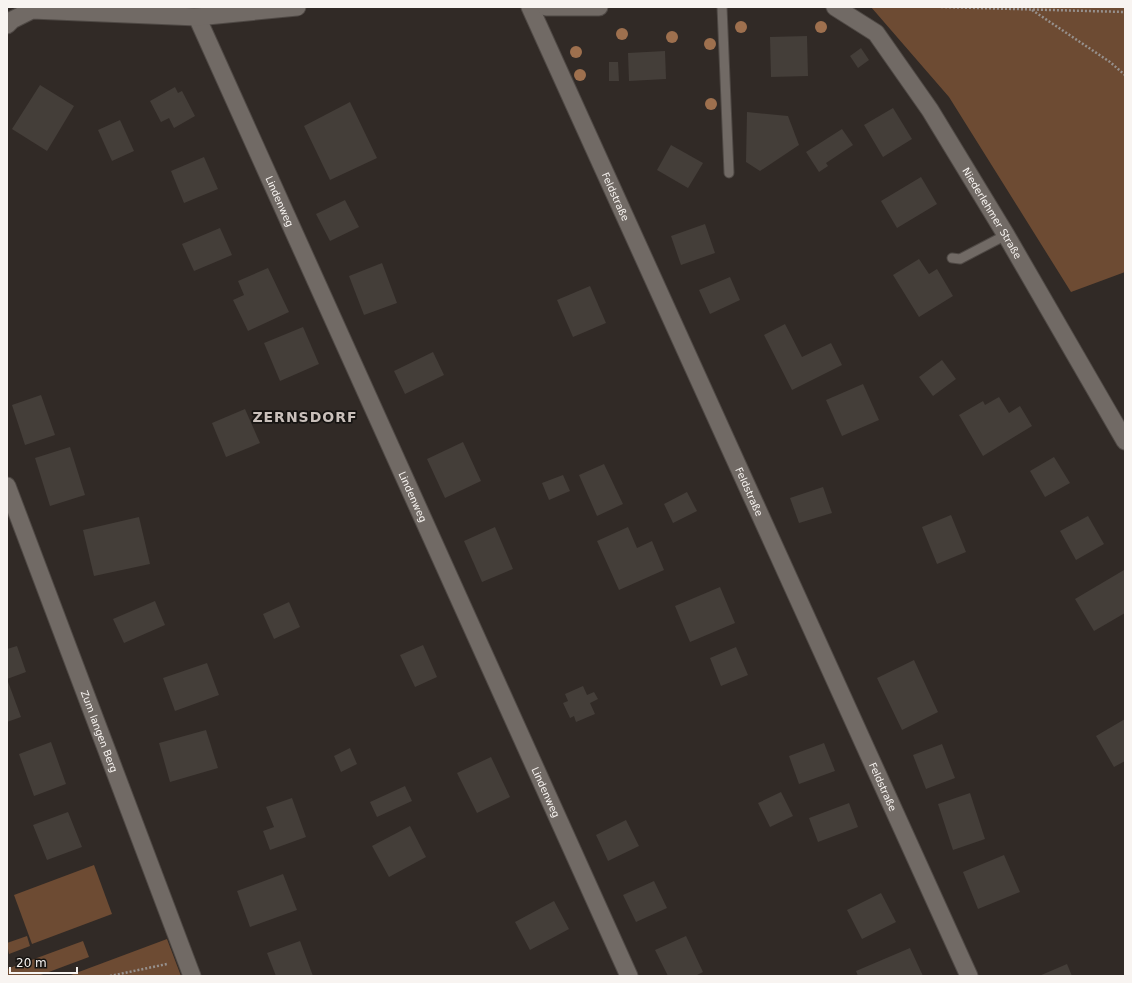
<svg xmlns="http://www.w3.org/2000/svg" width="1132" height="983" viewBox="0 0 1132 983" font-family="'DejaVu Sans',sans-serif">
<rect width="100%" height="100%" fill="#312a26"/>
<g fill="#6d4b33">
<polygon points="871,7 1125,7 1125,272 1071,292 949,97"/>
<polygon points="94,865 112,914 32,944 14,895"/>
<polygon points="27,936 30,946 9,954 7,943"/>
<polygon points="167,939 181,976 68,976"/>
<polygon points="83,941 89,957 38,976 7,976 7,969"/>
</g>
<g fill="#443e39">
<polygon points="807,36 808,76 771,77 770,37"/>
<polygon points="861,48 869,60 858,68 850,56"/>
<polygon points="665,51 666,79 629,81 628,53"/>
<polygon points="609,62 618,62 619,81 609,81"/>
<polygon points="40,85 74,106 47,151 12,129"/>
<polygon points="175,87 178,93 182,91 195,116 174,128 169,118 161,122 150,101"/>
<polygon points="350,102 377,158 330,180 304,126"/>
<polygon points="893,108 912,139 883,157 864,125"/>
<polygon points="747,112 788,116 799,145 760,171 746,162"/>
<polygon points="120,120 134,151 112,161 98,130"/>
<polygon points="842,129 853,145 826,163 828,166 819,172 806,152"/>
<polygon points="671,145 703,163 688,188 657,170"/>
<polygon points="204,157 218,189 184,203 171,171"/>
<polygon points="921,177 937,204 897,228 881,201"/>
<polygon points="345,200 359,227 330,241 316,214"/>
<polygon points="705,224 715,253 681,265 671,236"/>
<polygon points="220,228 232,255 194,271 182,244"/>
<polygon points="919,259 929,274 937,269 953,296 919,317 893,275"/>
<polygon points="382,263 397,303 364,315 349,276"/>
<polygon points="268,268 289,312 248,331 233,300 244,295 238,281"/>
<polygon points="730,277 740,300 710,314 699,290"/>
<polygon points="590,286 606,323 573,337 557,300"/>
<polygon points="785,324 802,357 831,343 842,365 792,390 764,335"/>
<polygon points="303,327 319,364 280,381 264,343"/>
<polygon points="433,352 444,375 405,394 394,371"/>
<polygon points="942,360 956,379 933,396 919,377"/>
<polygon points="863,384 879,420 842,436 826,400"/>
<polygon points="41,395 55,435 25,445 12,405"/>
<polygon points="999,397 1009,413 1020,406 1032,426 983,456 959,415 983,401 985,405"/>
<polygon points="245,409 260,443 226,457 212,423"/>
<polygon points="463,442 481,481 445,498 427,459"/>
<polygon points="70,447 85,495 50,506 35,458"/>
<polygon points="1054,457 1070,483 1045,497 1030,471"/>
<polygon points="604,464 623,504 597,516 579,475"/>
<polygon points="563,475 570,491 549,500 542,483"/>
<polygon points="823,487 832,513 799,523 790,498"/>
<polygon points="687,492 697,511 673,523 664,504"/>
<polygon points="951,515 966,552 937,564 922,527"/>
<polygon points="1088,516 1104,544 1076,560 1060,531"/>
<polygon points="139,517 150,564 94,576 83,530"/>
<polygon points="495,527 513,569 482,582 464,541"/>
<polygon points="628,527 637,548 652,541 664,570 619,590 597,541"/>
<polygon points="1124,570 1125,613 1094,631 1075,599"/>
<polygon points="720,587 735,623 690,642 675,606"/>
<polygon points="155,601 165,625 124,643 113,619"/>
<polygon points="289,602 300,627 274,639 263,614"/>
<polygon points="423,645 437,677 415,687 400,655"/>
<polygon points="17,646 26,672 7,679 21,717 7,722 7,649"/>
<polygon points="736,647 748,675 721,686 710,658"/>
<polygon points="914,660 938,712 902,730 877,678"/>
<polygon points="207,663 219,695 175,711 163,678"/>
<polygon points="583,686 587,695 594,692 598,699 590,703 595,714 576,722 574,716 570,718 563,703 568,701 565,694"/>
<polygon points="1125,719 1125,761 1114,767 1096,736"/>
<polygon points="206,730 218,768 170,782 159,743"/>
<polygon points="51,742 66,784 34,796 19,754"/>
<polygon points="824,743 835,771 799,784 789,756"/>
<polygon points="942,744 955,778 926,789 913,755"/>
<polygon points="350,748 357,764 341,772 334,756"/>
<polygon points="491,757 510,797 477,813 457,773"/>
<polygon points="405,786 412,801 377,817 370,802"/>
<polygon points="781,792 793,816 770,827 758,803"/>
<polygon points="970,793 985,839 953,850 938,804"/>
<polygon points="292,798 306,837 270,850 263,831 274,827 266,807"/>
<polygon points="849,803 858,827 818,842 809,818"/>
<polygon points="68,812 82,847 47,860 33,825"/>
<polygon points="626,820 639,846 608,861 596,835"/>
<polygon points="410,826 426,857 389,877 372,846"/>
<polygon points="1004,855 1020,892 978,909 963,872"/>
<polygon points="283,874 297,910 250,927 237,891"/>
<polygon points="654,881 667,908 636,922 623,895"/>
<polygon points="881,893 896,922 862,939 847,910"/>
<polygon points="554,901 569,929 530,950 515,922"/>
<polygon points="686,936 703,972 695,976 668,976 655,950"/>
<polygon points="300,941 313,976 276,976 267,953"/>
<polygon points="910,948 923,976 858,976 856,971"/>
<polygon points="1067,964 1072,976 1039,976"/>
</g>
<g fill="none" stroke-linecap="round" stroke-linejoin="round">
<defs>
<g id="lane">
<polyline points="722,7 729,173"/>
<polyline points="952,258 960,259 1006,235"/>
</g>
<g id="street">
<path id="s1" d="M530,7L969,976"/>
<polyline points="546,7 599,7"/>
<path id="s2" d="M835,7L876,33L930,110L1006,235L1125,441"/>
<path id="s3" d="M197,17L629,976"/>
<polyline points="7,25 12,20 32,10 197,17 297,7"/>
<path id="s4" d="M7,486L192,976"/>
</g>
</defs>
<use href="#lane" stroke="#4f4945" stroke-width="11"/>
<use href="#street" stroke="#4f4945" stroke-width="19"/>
<g stroke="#96908d" stroke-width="2.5" stroke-dasharray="2 2" stroke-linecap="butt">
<polyline points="941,7 1125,12"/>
<polyline points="1032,10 1110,62 1125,75"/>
<polyline points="110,976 167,964"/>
</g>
<use href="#lane" stroke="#716a65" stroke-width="9"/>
<use href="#street" stroke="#716a65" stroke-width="17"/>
</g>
<g fill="#9e704e">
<circle cx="741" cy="27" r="6"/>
<circle cx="821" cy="27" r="6"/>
<circle cx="622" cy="34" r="6"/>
<circle cx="672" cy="37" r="6"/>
<circle cx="710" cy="44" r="6"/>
<circle cx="576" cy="52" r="6"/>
<circle cx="580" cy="75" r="6"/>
<circle cx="711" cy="104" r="6"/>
</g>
<g text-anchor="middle" stroke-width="3.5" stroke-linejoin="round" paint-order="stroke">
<g font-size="10" fill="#f8f4f1" stroke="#161412">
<text dy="4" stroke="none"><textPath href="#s1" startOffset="208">Feldstraße</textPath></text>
<text dy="4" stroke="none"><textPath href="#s3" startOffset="202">Lindenweg</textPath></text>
<text dy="4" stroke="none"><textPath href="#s2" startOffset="263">Niederlehmer Straße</textPath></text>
<text dy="4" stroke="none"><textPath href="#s1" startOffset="532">Feldstraße</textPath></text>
<text dy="4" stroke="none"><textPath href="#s3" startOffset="526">Lindenweg</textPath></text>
<text dy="4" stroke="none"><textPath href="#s4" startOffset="262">Zum langen Berg</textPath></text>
<text dy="4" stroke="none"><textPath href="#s1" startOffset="856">Feldstraße</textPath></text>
<text dy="4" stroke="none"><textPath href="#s3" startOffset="850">Lindenweg</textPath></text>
</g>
<g font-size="14" font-weight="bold" letter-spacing="1" fill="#c9c0bb" stroke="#161412">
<text x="305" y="422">ZERNSDORF</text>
</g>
</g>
<rect width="1132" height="983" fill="none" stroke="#f8f4f1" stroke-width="16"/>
<path d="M10 967v6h67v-6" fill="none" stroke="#f8f4f1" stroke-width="2"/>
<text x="16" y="967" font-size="12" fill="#f8f4f1" stroke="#161412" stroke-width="3" paint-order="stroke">20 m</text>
</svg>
